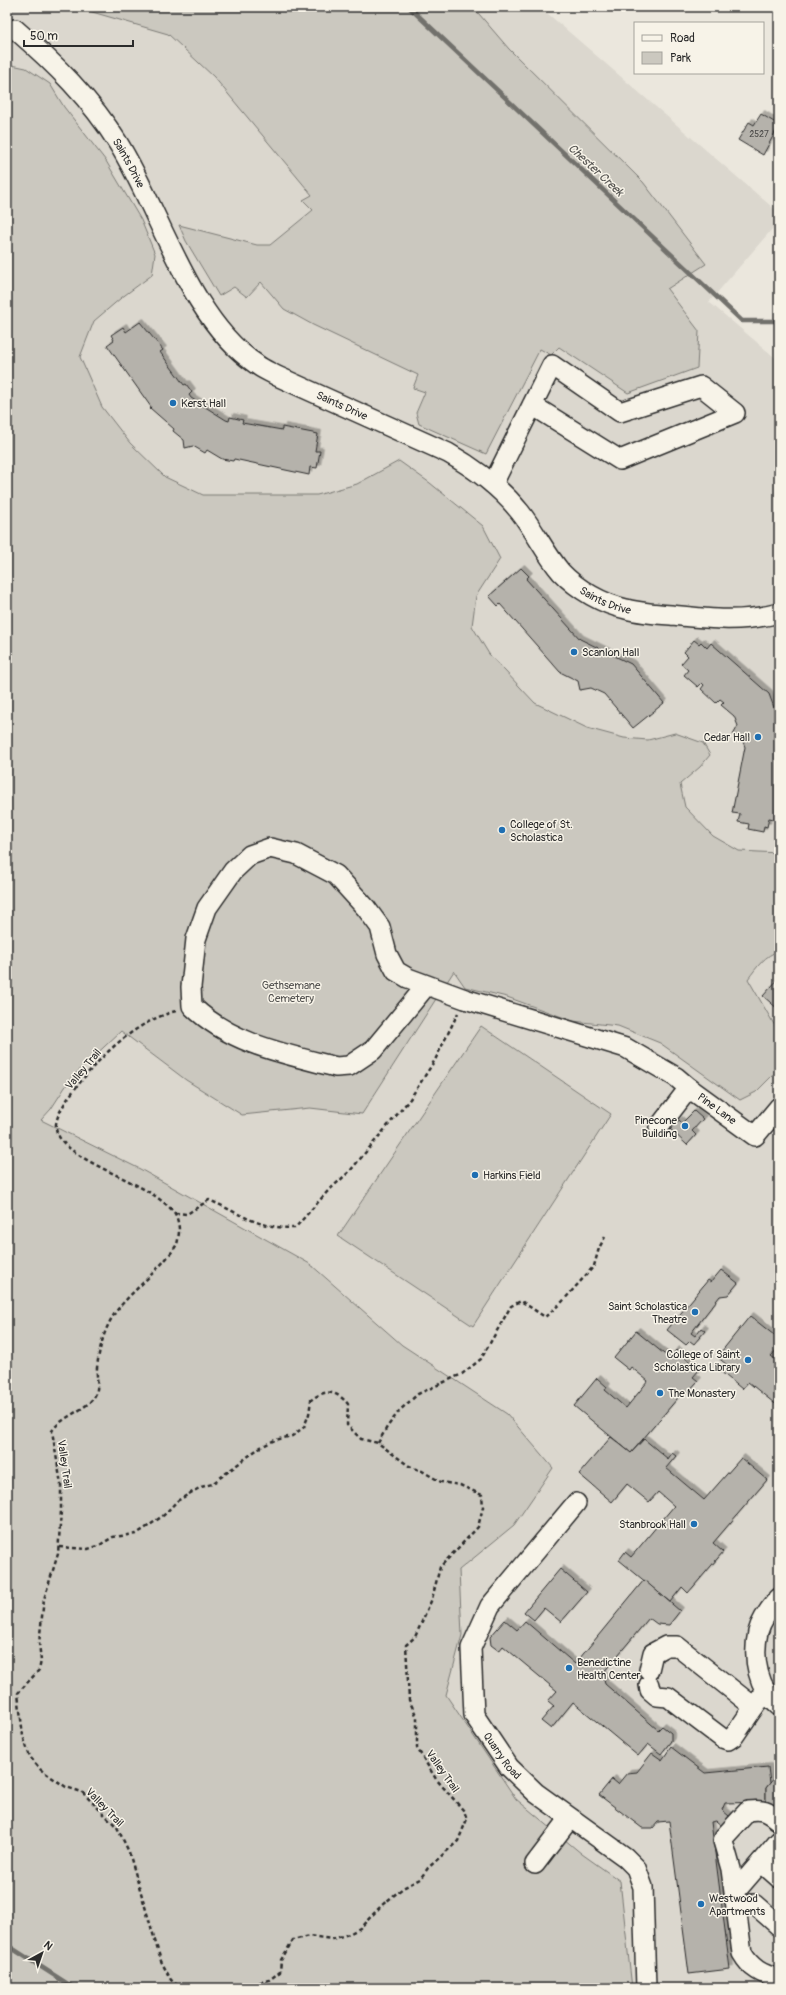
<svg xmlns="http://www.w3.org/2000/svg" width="786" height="1995" viewBox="0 0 786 1995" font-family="Pangolin,sans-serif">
<defs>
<filter id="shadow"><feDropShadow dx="3.5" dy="-3.5" stdDeviation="0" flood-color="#0004"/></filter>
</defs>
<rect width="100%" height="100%" fill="#ebe7dd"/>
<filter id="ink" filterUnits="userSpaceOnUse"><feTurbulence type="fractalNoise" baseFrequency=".025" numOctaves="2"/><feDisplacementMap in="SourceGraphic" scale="8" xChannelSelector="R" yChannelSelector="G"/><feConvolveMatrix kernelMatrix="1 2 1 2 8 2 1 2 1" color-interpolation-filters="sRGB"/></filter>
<g filter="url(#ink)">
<polygon fill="#dbd7ce" points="7,7 540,7 779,213 779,221 709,302 779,361 779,1988 7,1988"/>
<g fill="#cbc8bf" stroke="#7b7a75">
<polygon points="75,7 473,7 509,49 643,182 706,264 667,289 699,331 697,368 628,393 559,347 551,355 540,349 486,454 419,424 416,413 425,392 413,388 418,375 313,325 284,309 261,282 247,297 234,287 219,296 186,241 179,225 257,245 270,245 313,210 303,200 312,195 214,77 168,34"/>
<path d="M7,64L26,68L50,84L64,107L106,161L141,220L155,254L152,275L121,298L94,321L80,357L102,407L130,443L165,477L203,495H317L357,484L399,461L430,483L483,526L500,559L476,596L472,626L489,654L535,703L587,728L624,738L648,740L675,733L703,743L710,755L700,767L680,784L685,807L713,836L739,851L779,853V951C765,955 757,967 748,979L779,1033V1069L756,1092L740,1100L660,1043L618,1026L573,1021L507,997L465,987L454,971L362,1114L310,1108L242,1115L186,1080L121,1031L71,1078L51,1109L41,1120L140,1169L310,1264L402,1345L507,1414L553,1468L514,1525L459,1570L462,1635L446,1695L516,1799L582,1854L620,1881L632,1988H7Z"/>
<polygon points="481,1026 611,1114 473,1326 338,1236"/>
</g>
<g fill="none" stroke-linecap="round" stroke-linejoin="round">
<g stroke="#72716c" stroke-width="4.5">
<polyline points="409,7 742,321 779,321"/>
<polyline points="7,1945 74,1988"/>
</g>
</g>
<g fill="#b5b2ab" stroke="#2b2b2b" filter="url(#shadow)">
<polygon points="761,114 779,125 763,155 738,140 749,122 754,125"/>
<polygon points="140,322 163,350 160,352 184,385 186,384 192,392 189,395 191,398 226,420 229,421 230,417 243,420 242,423 282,430 282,427 318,434 315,451 320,451 317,468 310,467 309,475 234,459 233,461 222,459 207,450 205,453 193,446 185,448 184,440 173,431 174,429 150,408 151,407 107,345 114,340 111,335 123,327 126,332"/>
<polygon points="521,568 529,576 526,579 580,639 631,664 664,703 633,728 604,694 591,688 580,690 578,681 560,672 500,604 498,606 489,596"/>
<polygon points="694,640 699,644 701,642 707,648 711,643 769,694 779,721 779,796 774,819 769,818 767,827 764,826 763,832 748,829 749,824 738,822 740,814 732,813 745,747 742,739 733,735 738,726 734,716 721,705 724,702 720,699 716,703 701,689 704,685 702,683 698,687 684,675 688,670 681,664 688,656 684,652"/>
<polygon points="779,978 779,1010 763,996"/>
<polygon points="694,1111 703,1119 692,1131 696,1135 687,1145 670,1129 679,1120 682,1123"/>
<polygon points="721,1270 738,1283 728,1295 720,1296 691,1333 695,1336 701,1328 705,1331 694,1344 690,1341 686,1345 667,1330 708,1280 711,1282"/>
<polygon points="750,1316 779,1339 779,1347 771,1356 779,1362 779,1407 748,1382 742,1389 720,1371 726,1364 717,1357"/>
<polygon points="636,1331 669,1358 676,1350 699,1370 693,1377 698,1381 686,1394 683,1392 631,1453 574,1406 597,1378 607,1387 605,1390 626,1408 648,1381 631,1367 629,1370 614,1358"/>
<polygon points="611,1437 631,1453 644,1439 668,1459 672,1453 676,1456 666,1468 704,1500 741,1458 767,1480 713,1543 723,1552 688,1593 682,1587 670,1602 619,1560 625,1552 631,1557 674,1506 658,1492 649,1502 627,1484 612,1502 579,1474"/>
<polygon points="560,1569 587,1592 561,1622 544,1608 534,1620 524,1612"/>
<polygon points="644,1580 680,1611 669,1625 657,1624 649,1618 603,1673 605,1684 658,1730 662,1726 671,1733 671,1741 661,1754 648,1744 638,1756 573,1702 551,1729 541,1721 554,1706 548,1701 557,1691 503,1646 499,1651 491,1645 490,1637 505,1620 517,1630 525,1621 575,1664"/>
<polygon points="671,1747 705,1773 768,1767 770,1783 766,1788 766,1802 725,1803 722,1810 744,1829 736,1838 716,1821 711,1822 730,1969 689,1974 669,1821 658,1822 653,1828 642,1828 599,1795 612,1779 618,1784 627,1773 637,1772 652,1753 662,1760"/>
<polygon points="779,1772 779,1812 766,1802 766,1788"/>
</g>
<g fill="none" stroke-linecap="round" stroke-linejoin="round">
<defs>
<g id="minor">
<path id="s1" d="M15,29C54,63 91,99 118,143C160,210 189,319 256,364C262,369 270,372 277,376L448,453C476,469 500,487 520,512C535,531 545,553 561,572C578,590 603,604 626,609C641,613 656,614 671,615C709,619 742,623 779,613"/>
<polyline points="493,484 552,365 620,412 701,386 735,413 620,460 532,405"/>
<path d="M426,986L373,1050L349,1066L336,1067C285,1054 231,1044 192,1006L191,987L196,939L207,908L233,871L250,855L270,848L296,854L336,875L366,908L380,927L387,954L396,971L408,978L465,999L626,1048L676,1077L689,1088"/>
<path id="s2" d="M659,1127L689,1088L755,1136L779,1107"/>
<path id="s3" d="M576,1503L490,1606L471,1648L474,1715L509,1767L536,1793L625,1857L636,1868L643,1887L646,1988"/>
<path d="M779,1598C771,1607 761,1620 758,1632C752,1659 758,1689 779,1706"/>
<polyline points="649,1670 653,1653 666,1646 677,1646 754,1707 766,1691"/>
<polyline points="649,1685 650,1690 657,1696 668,1697 722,1738 728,1740 734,1736 754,1707"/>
<path d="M779,1821C767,1811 763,1809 748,1811L725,1836L723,1841L731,1869L742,1953C751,1969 762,1974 779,1979"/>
<polyline points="761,1862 779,1878"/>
<polyline points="535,1864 570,1818"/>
<polyline points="735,1892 779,1841"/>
<polyline points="737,1905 754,1904 779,1926"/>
</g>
</defs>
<use href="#minor" stroke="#2b2b2b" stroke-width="22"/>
<g stroke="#2b2b2b" stroke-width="2.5" stroke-dasharray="4 3" stroke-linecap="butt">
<path d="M176,1011C141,1020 110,1047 87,1074C77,1086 54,1113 56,1128C58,1153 118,1174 138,1186C150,1192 165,1202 174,1212C177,1216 179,1225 179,1230C179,1234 178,1241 177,1244C165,1265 134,1289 118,1309C105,1325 99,1348 97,1368C96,1378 100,1388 94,1397C85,1411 62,1416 52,1431L61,1484V1511L58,1554L44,1599L39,1643L41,1661L39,1670L18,1693L23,1736L30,1757L41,1770L66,1787L82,1792L117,1827L129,1852L161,1961L171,1980L181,1988"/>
<path d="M175,1213L187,1214L209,1200C242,1214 255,1228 295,1228L327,1192L350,1171L410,1099L435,1060L458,1013"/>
<polyline points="378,1443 387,1427 400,1410 418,1394 462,1374 481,1359 511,1306 521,1301 545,1317 562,1302 594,1266 599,1248 605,1237"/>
<path d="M59,1547L88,1549L98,1546L113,1537L136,1534L144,1529L164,1515L177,1501L201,1487L212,1484L259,1448L275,1440L292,1436L304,1427L309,1414L311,1400C325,1389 336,1390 348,1404L347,1425L361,1439L378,1443"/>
<polyline points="239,1988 269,1980 280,1972 281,1960 293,1940 309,1936 332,1939 349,1934 360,1928 382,1905 403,1888 420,1879 428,1868 458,1841 467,1819 464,1811 436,1779 417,1748 417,1717 409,1700 406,1645 415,1637 432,1599 440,1567 478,1527 483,1507 482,1495 460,1485 441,1482 422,1471 409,1466 378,1443"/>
</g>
<use href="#minor" stroke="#f7f3e8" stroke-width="19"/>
</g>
</g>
<g fill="#1f6fb2" stroke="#f7f3e8" stroke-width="1.5">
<circle cx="173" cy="403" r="4"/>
<circle cx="574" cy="652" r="4"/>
<circle cx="758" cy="737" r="4"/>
<circle cx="502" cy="830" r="4"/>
<circle cx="685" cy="1126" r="4"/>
<circle cx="475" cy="1175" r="4"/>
<circle cx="695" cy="1312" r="4"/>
<circle cx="748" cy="1360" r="4"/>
<circle cx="660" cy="1393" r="4"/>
<circle cx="694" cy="1524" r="4"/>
<circle cx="569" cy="1668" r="4"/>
<circle cx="701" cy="1904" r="4"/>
</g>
<g text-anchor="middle" stroke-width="3" stroke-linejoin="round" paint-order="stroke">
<g font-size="9" fill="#4e4d4b">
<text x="759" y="137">2527</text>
</g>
<g font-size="11" fill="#2b2b2b" stroke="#f7f3e8">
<text dy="4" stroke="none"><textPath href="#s1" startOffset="177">Saints Drive</textPath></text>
<text dy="4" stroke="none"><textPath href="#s1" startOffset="513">Saints Drive</textPath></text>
<text dy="4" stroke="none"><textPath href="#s1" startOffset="849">Saints Drive</textPath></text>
<text transform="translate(83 1069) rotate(-50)" y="4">Valley Trail</text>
<text dy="4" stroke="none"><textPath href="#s2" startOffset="84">Pine Lane</textPath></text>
<text transform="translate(65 1464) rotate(82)" y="4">Valley Trail</text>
<text dy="4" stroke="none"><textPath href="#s3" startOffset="297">Quarry Road</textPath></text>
<text transform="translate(443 1771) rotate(55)" y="4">Valley Trail</text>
<text transform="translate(105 1807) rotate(46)" y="4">Valley Trail</text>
</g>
<g font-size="11" fill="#2b2b2b" stroke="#f7f3e8" text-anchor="start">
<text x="181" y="407">Kerst Hall</text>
<text x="582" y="656">Scanlon Hall</text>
<text x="750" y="741" text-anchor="end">Cedar Hall</text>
<text x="510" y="828">College of St.<tspan x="510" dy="13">Scholastica</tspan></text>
<text x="677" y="1124" text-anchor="end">Pinecone<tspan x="677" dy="13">Building</tspan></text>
<text x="483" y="1179">Harkins Field</text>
<text x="687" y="1310" text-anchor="end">Saint Scholastica<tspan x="687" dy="13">Theatre</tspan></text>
<text x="740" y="1358" text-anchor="end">College of Saint<tspan x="740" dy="13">Scholastica Library</tspan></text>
<text x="668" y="1397">The Monastery</text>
<text x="686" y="1528" text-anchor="end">Stanbrook Hall</text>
<text x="577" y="1666">Benedictine<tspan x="577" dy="13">Health Center</tspan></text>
<text x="709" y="1902">Westwood<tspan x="709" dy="13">Apartments</tspan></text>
</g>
<g font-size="11" fill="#535250" stroke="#f7f3e8">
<text x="291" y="989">Gethsemane<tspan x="291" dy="13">Cemetery</tspan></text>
</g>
<g font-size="12" font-style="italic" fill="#555451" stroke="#f7f3e8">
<text transform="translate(596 170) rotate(43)" y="4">Chester Creek</text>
</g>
</g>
<rect width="786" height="1995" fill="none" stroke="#f7f3e8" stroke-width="24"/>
<rect x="12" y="12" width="762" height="1971" fill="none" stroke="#2b2b2b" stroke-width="1.5" filter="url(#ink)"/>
<rect x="634" y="22" width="130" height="52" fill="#f7f3e8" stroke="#a5a39c"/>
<rect x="642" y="35" width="20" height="6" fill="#f7f3e8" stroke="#a5a39c"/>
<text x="670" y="42" font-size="12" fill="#2b2b2b">Road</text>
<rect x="642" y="52" width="20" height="12" fill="#cbc8bf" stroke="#a5a39c"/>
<text x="670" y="62" font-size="12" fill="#2b2b2b">Park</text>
<g transform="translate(42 1953) rotate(40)" stroke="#f7f3e8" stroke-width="3" paint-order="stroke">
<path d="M0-3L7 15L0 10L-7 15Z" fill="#2b2b2b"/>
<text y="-6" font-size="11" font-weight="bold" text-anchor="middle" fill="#2b2b2b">N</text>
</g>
<path d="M24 40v6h109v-6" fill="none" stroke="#2b2b2b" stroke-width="2"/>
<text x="30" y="40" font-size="12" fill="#2b2b2b" stroke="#f7f3e8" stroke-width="3" paint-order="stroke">50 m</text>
</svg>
